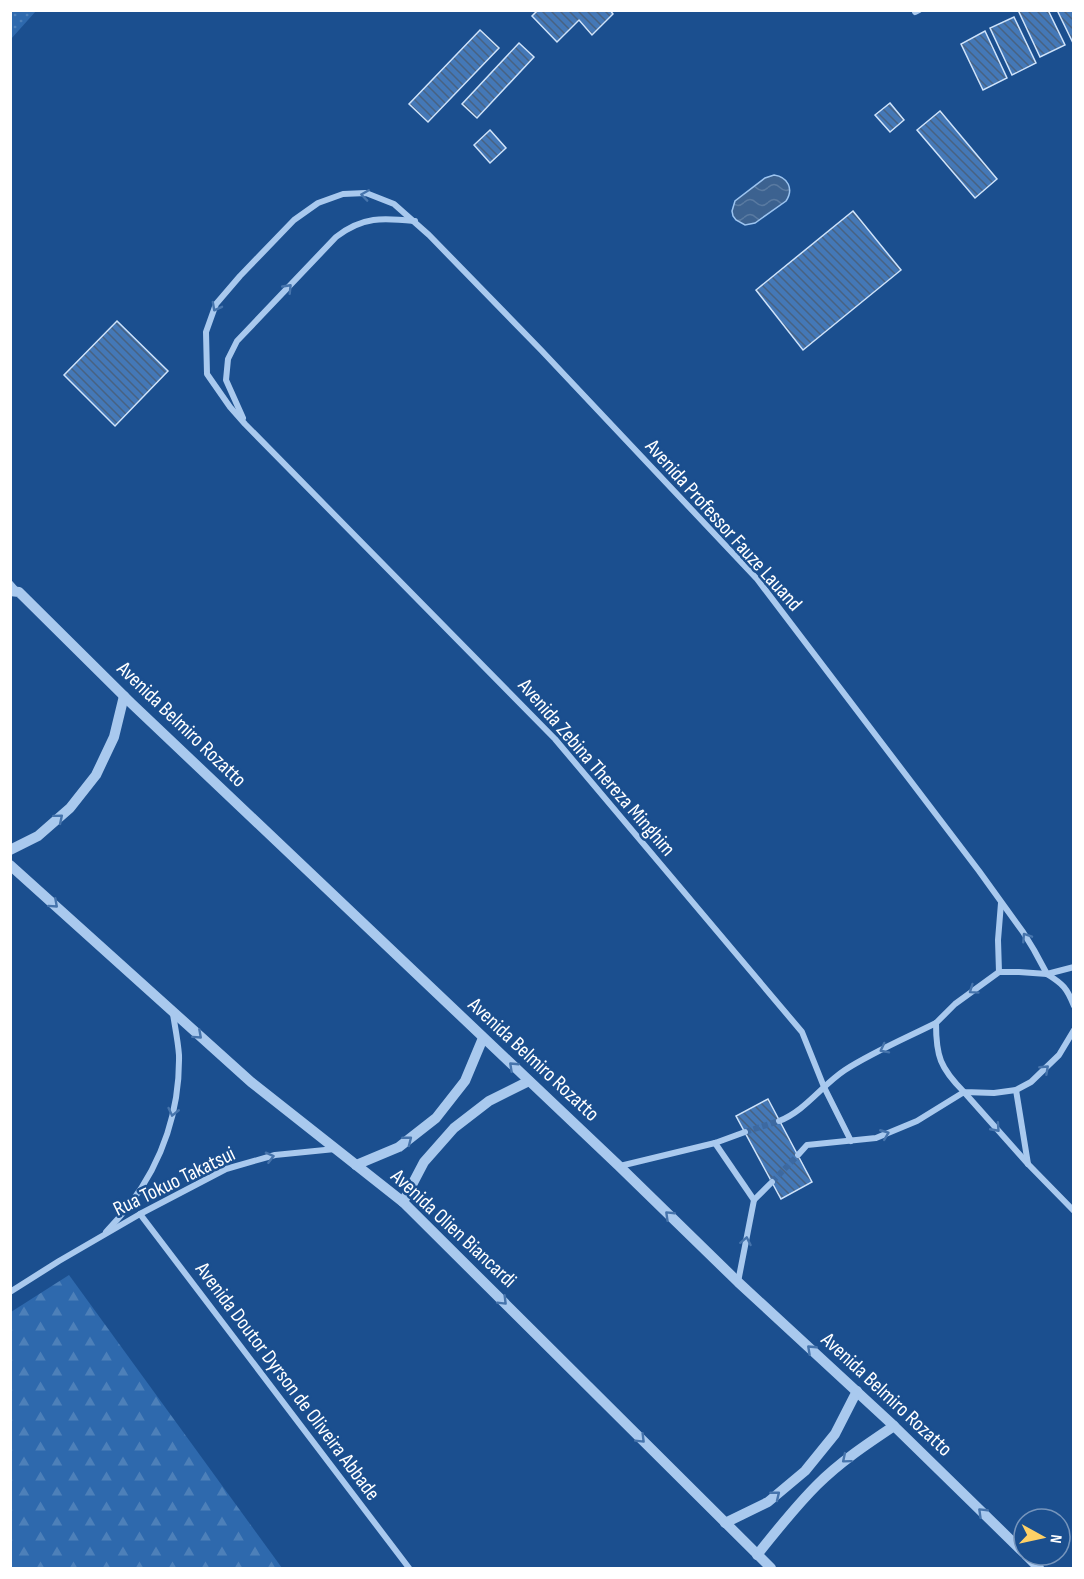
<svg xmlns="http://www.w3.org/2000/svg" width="1084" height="1579" viewBox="0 0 1084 1579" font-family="'Sofia Sans Condensed',sans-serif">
<defs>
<pattern id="grass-dots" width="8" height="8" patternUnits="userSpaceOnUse" patternTransform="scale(1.5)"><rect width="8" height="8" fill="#2e69ad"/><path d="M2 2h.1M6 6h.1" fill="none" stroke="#4d80b9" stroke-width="1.8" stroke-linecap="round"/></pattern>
<pattern id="forest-firs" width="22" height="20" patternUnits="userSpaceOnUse" patternTransform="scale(1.5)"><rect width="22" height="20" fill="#2e69ad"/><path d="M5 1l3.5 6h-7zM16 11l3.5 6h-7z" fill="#4d80b9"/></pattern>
<pattern id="water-waves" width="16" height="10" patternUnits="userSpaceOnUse" patternTransform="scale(1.5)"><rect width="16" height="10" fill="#3c6290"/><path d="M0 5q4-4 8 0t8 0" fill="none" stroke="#597aa1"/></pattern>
<pattern id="building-back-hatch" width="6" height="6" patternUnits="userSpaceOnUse" patternTransform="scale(1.5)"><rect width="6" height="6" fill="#4478b7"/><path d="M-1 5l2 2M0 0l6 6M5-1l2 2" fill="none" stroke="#486282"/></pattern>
</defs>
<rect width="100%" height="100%" fill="#1b4f8f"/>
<polygon fill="url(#grass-dots)" points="11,10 36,11 11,39 10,11"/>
<polygon fill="url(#forest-firs)" points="69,1275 282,1568 11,1568 11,1312"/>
<path fill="url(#water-waves)" stroke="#9cc4f0" stroke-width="1.5" d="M774,175C788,177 794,189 786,201L755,223L745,225L736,220L733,216L732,211L735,201L765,178Z"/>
<g fill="url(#building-back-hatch)" stroke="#cfe3fa" stroke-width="1.5">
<polygon points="538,10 610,10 613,14 592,35 579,20 557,42 532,16"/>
<polygon points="1018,10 1048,10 1065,45 1040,57"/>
<polygon points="1057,10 1074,10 1073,43"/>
<polygon points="1014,17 1036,63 1012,75 990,28"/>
<polygon points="480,30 499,48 428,122 409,104"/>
<polygon points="985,31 1007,78 983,90 961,44"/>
<polygon points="519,43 534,57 477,118 462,104"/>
<polygon points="890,103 904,120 890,132 875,115"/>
<polygon points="940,111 997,179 975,198 917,130"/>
<polygon points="490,130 506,148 490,163 474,145"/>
<polygon points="853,211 901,270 803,350 756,290"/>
<polygon points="117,321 168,371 115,426 64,375"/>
<polygon points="768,1099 812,1182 781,1199 736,1116"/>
</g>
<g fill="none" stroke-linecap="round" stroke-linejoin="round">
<g stroke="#3d69a0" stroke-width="6" stroke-dasharray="6 3" stroke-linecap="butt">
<polyline points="745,1132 779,1121"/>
<polyline points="772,1182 798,1155"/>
</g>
<polyline stroke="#a9c9ee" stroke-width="4.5" points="10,582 17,590"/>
<g stroke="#a9c9ee" stroke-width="6">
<polyline points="915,12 919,10"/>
<path d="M243,418L226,380L228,359L237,341L336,237C363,216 383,218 415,221"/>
<path d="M1074,967L1047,974L1019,972H999L955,1004L936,1023C936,1056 940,1068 964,1092L994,1093L1016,1090L1031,1082L1059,1055L1074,1030"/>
<polyline points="999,972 998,940 1001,903"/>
<path d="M1047,974C1063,984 1067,988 1074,1006"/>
<polyline points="1016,1090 1028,1164"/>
<path d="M779,1121C805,1111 822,1085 845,1070C873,1052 906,1038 936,1023"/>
<polyline points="851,1141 824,1087 802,1032 555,739 245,424 230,407 207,374 206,332 216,304 240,276 294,220 318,203 343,194 366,193 394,204 429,235 541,350 757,579 979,871 1023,932 1034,950 1047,974"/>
<polyline points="715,1143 754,1200"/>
<polyline points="798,1155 807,1145 876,1138 917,1121 964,1092 1028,1164 1074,1211"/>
<polyline points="620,1166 715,1143 745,1132"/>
<polyline points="140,1214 409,1568"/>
<path d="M106,1232C114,1223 123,1214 130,1204C163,1161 180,1109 179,1055C178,1041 175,1027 173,1014"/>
<polyline points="738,1282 754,1200 772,1182"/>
<polyline points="10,1292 59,1261 140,1214 226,1169 275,1155 335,1149"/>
</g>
<g stroke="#a9c9ee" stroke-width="10">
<polyline points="10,591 19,592 131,703 619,1166 738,1282 894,1426 1024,1553"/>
<polyline points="10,850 38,836 70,808 96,775 114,737 124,696"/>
<polyline points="10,865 251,1082 403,1202 771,1568"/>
<polyline points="356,1165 399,1147 436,1118 465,1081 483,1038"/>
<polyline points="403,1202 424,1162 454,1128 489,1101 529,1081"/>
<polyline points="725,1523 768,1502 805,1471 835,1434 857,1391"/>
<path d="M757,1555C776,1531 795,1507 817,1485C840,1462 867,1444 894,1426"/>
<polyline points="1026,1555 1039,1568"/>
</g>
</g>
<defs><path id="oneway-chevron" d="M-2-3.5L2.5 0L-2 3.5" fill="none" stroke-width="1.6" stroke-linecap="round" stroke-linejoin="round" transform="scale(1.5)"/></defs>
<g stroke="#4674ac">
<use href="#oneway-chevron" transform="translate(365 195) rotate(-172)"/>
<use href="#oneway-chevron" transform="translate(288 288) rotate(-46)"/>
<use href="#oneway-chevron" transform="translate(216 307) rotate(118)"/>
<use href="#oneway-chevron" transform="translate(59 818) rotate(-40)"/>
<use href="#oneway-chevron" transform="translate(54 904) rotate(42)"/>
<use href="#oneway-chevron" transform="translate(1026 937) rotate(-123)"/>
<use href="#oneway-chevron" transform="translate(973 990) rotate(145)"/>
<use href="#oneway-chevron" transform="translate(198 1035) rotate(42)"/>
<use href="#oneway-chevron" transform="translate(884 1049) rotate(153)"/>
<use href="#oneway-chevron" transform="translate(513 1066) rotate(-137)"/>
<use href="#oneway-chevron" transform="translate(1045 1069) rotate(-43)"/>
<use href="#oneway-chevron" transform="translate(173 1112) rotate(103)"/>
<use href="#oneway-chevron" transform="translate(996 1128) rotate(48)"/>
<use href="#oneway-chevron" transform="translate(885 1134) rotate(-22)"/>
<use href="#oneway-chevron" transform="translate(408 1140) rotate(-38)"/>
<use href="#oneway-chevron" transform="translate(270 1157) rotate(-14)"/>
<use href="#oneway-chevron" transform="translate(669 1215) rotate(-136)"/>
<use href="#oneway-chevron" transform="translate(746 1241) rotate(-79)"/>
<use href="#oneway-chevron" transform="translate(503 1301) rotate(45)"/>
<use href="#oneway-chevron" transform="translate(811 1349) rotate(-137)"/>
<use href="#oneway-chevron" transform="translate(641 1439) rotate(45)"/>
<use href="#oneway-chevron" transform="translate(846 1459) rotate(140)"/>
<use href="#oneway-chevron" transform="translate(776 1495) rotate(-39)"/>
<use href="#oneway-chevron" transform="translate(982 1512) rotate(-136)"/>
</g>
<g text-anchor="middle" stroke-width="5" stroke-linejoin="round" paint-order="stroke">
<g font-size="21" fill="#fff" stroke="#1b4f8f">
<text transform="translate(724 525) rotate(48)" y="7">Avenida Professor Fauze Lauand</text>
<text transform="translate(182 724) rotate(44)" y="7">Avenida Belmiro Rozatto</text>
<text transform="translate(597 767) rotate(49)" y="7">Avenida Zebina Thereza Minghim</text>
<text transform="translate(534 1059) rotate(43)" y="7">Avenida Belmiro Rozatto</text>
<text transform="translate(174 1181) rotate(-26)" y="7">Rua Tokuo Takatsui</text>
<text transform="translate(454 1228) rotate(43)" y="7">Avenida Olien Biancardi</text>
<text transform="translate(288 1381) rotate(53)" y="7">Avenida Doutor Dyrson de Oliveira Abbade</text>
<text transform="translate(887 1394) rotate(43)" y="7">Avenida Belmiro Rozatto</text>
</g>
</g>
<rect width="1084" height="1579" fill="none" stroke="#ffffff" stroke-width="24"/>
<g transform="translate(1042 1537) rotate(98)"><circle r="28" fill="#1b4f8f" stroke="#7695bc" stroke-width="1.5"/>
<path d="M0-4.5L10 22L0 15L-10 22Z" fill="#ffd166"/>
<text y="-9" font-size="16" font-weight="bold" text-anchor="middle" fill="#ffffff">N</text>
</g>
</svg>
